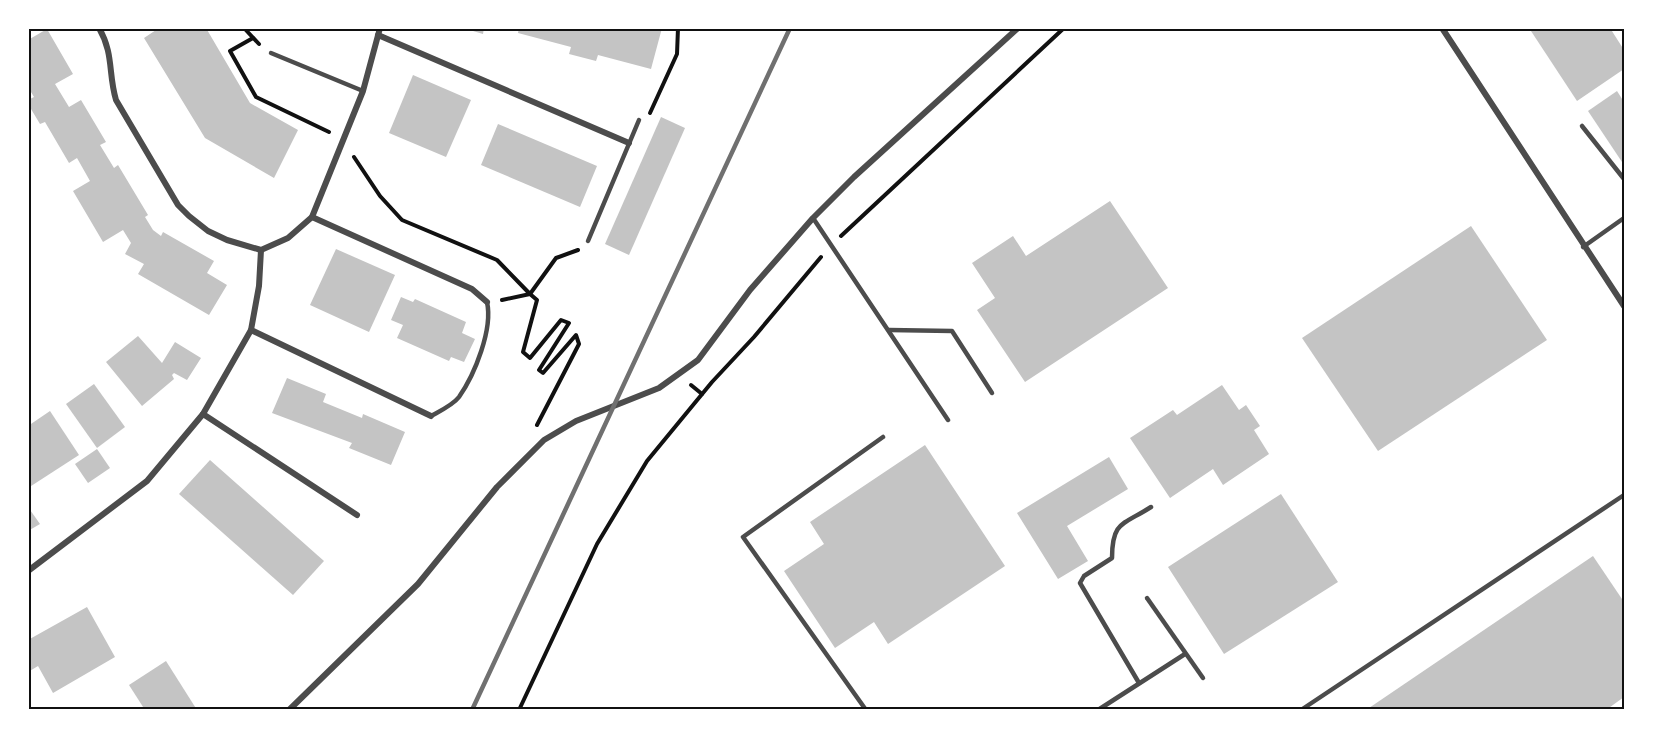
<svg xmlns="http://www.w3.org/2000/svg" width="1653" height="738" viewBox="0 0 1653 738" font-family="'Golos Text',sans-serif">
<rect width="100%" height="100%" fill="#fff"/>
<g fill="#c4c4c4">
<polygon points="159,28 206,28 250,103 298,130 274,178 205,138 144,38"/>
<polygon points="463,28 484,28 483,34"/>
<polygon points="519,28 662,28 651,69 598,55 596,61 569,54 571,47 518,33"/>
<polygon points="1529,28 1610,28 1624,50 1624,69 1577,101"/>
<polygon points="47,29 73,74 55,84 69,107 81,100 106,142 100,145 114,168 118,165 148,215 145,217 153,230 161,236 163,232 214,261 207,273 227,285 209,315 138,274 144,264 125,254 131,243 123,230 103,242 73,191 90,181 77,158 69,163 45,122 40,124 28,104 28,100 34,97 28,87 28,40"/>
<polygon points="413,75 471,100 446,157 389,133"/>
<polygon points="1617,91 1624,102 1624,165 1588,111"/>
<polygon points="661,117 685,128 629,255 605,244"/>
<polygon points="498,124 597,166 580,207 481,165"/>
<polygon points="1110,201 1168,288 1025,382 977,310 995,298 972,263 1013,236 1026,256"/>
<polygon points="1471,226 1547,340 1378,451 1302,338"/>
<polygon points="336,249 395,275 369,332 310,305"/>
<polygon points="401,297 413,302 415,299 466,322 462,333 475,339 464,362 451,357 449,361 397,338 403,325 391,320"/>
<polygon points="138,336 162,363 175,342 201,358 187,380 174,373 172,375 174,379 142,406 106,362"/>
<polygon points="287,378 326,394 323,402 362,418 363,414 405,432 391,465 349,448 352,443 272,413"/>
<polygon points="94,384 125,427 97,448 66,404"/>
<polygon points="1222,385 1239,410 1246,405 1260,426 1254,430 1269,454 1223,485 1213,469 1170,498 1130,438 1173,410 1177,415"/>
<polygon points="50,411 79,455 28,488 28,426"/>
<polygon points="925,445 1005,566 888,644 874,622 835,648 784,571 824,544 810,522"/>
<polygon points="97,449 110,468 88,483 75,464"/>
<polygon points="1109,457 1128,489 1067,526 1088,561 1058,579 1017,513"/>
<polygon points="210,460 324,561 293,595 179,494"/>
<polygon points="1281,494 1338,582 1224,654 1168,567"/>
<polygon points="28,507 40,524 28,531"/>
<polygon points="1593,556 1624,602 1624,697 1606,710 1366,710"/>
<polygon points="87,607 115,657 53,693 38,666 28,672 28,640"/>
<polygon points="166,661 197,710 145,710 129,685"/>
</g>
<g fill="none" stroke-linecap="round" stroke-linejoin="round">
<g stroke="#111" stroke-width="4">
<polyline points="244,28 259,44"/>
<polyline points="253,38 230,51 256,97 329,132"/>
<polyline points="650,113 677,54 678,28"/>
<polyline points="354,157 380,196 402,220 497,260 530,294 556,258 578,250"/>
<polyline points="841,236 1064,28"/>
<polyline points="502,300 530,294 537,300 523,352 530,358 561,320 569,323 539,370 543,373 576,335 579,344 537,425"/>
<polyline points="691,385 702,394"/>
<polyline points="519,710 597,544 647,461 712,382 754,337 821,257"/>
</g>
<g stroke="#4c4c4c" stroke-width="4.5">
<polyline points="271,53 363,91"/>
<polyline points="1582,126 1624,179"/>
<polyline points="813,218 948,420"/>
<polyline points="588,241 639,120"/>
<polyline points="1583,247 1624,218"/>
<polyline points="889,330 952,331 992,393"/>
<path d="M431,416C440,411 453,405 459,397C475,374 493,329 487,302"/>
<polyline points="1147,598 1203,678"/>
<path d="M1139,683L1080,583L1084,576L1112,558C1112,521 1123,525 1151,507"/>
<polyline points="866,710 743,537 883,437"/>
<polyline points="1098,710 1185,654"/>
<polyline points="1301,710 1624,495"/>
</g>
<g stroke="#4c4c4c" stroke-width="6">
<path d="M99,28C114,54 108,73 116,100L178,205L189,216L208,231L227,240L261,250L288,238L312,217L363,91L380,28"/>
<polyline points="1442,28 1624,306"/>
<polyline points="378,35 629,143"/>
<polyline points="312,217 472,289 487,302"/>
<polyline points="251,330 431,416"/>
<polyline points="203,414 357,515"/>
<polyline points="28,571 147,481 203,414 251,330 259,286 261,250"/>
<polyline points="289,710 418,584 497,487 544,440 576,421 659,388 698,360 750,290 813,218 854,177 1018,28"/>
</g>
<polyline stroke="#707070" stroke-width="4.5" points="472,710 790,28"/>
</g>
<rect width="1653" height="738" fill="none" stroke="#ffffff" stroke-width="60"/>
<rect x="30" y="30" width="1593" height="678" fill="none" stroke="#111" stroke-width="2"/>
</svg>
